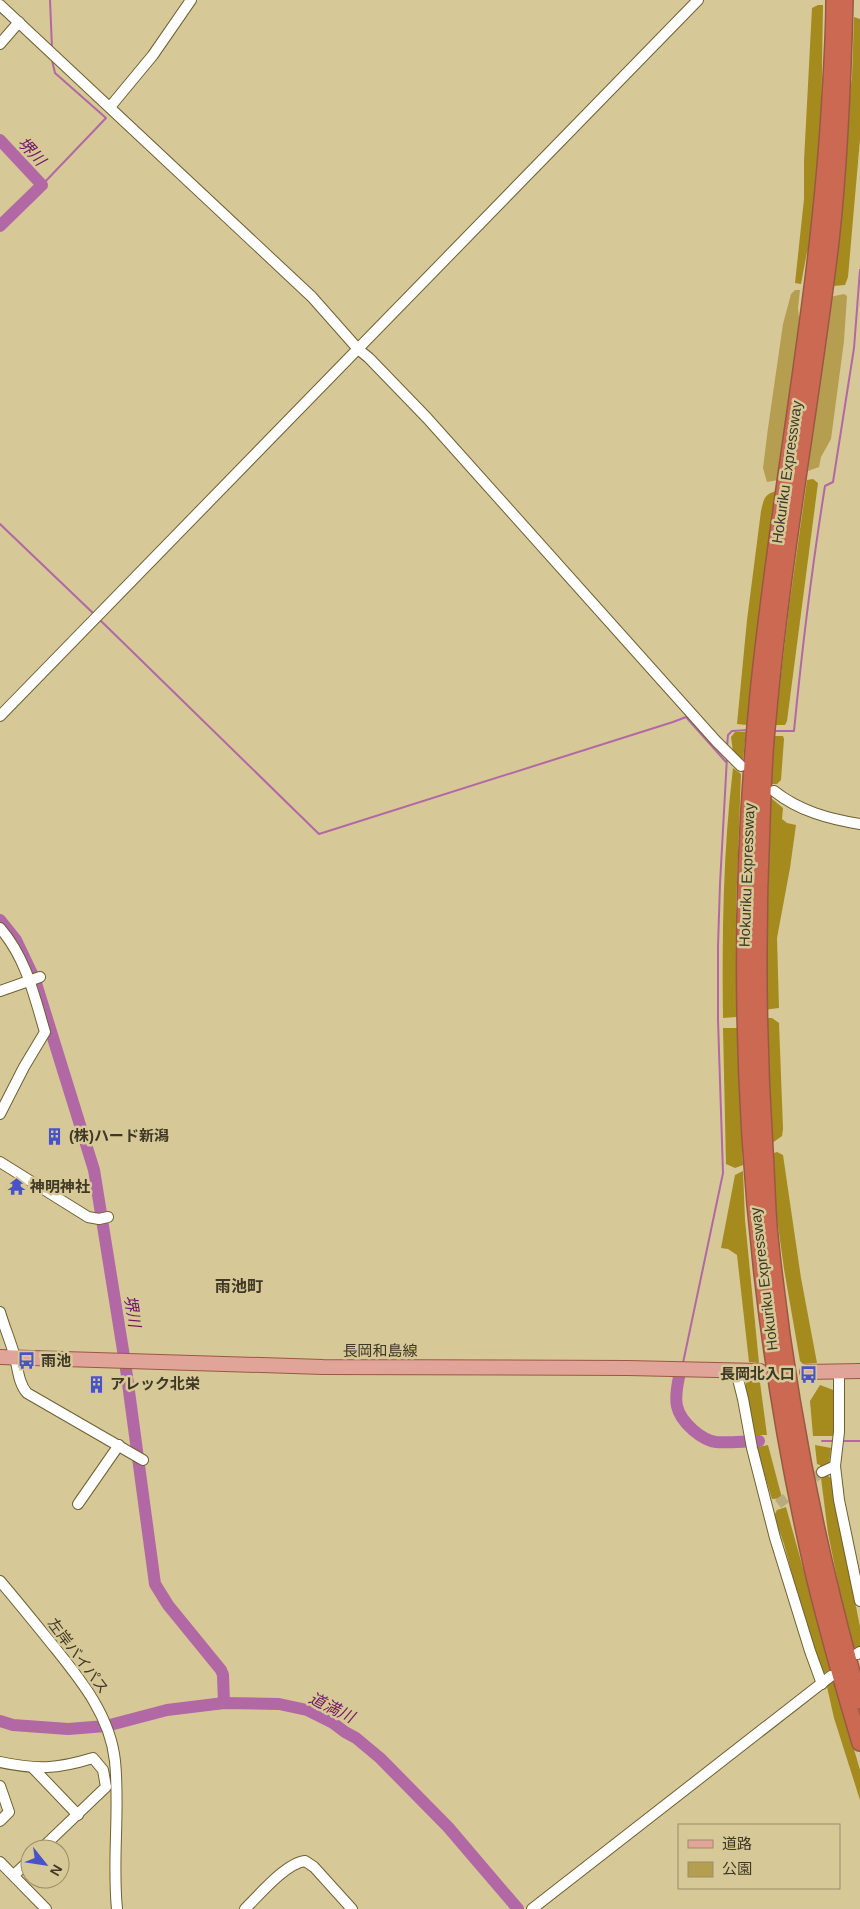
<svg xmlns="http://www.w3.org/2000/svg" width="860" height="1909" viewBox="0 0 860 1909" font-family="Helvetica,'Noto Sans JP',sans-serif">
<rect width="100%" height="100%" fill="#d7c897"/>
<g fill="#b59e50">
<polygon points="795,290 800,290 798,308 800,327 778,480 767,482 763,468 768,428 783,324 791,294"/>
<polygon points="844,294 847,296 844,341 831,439 821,457 819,467 808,471 830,297"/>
</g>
<g fill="#a58a1d">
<polygon points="818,5 823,5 821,133 810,248 807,252 801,284 795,283 804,199 804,161 812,8"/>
<polygon points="854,17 860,19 860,139 848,277 845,285 833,286 845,134 852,77"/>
<polygon points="813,479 818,483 787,721 785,725 775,725 789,607 807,480"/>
<path d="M777,491L762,589L747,725L737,724L747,620L761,511C764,499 764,494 777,491Z"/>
<polygon points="735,732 746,732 743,760 733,752 731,737"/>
<polygon points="773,736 783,736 784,739 781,780 777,784 771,784"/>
<path d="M733,768L741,774L736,909L737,1009L736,1017L723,1018C722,935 723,851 733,768Z"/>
<polygon points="771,798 783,808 782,819 787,823 796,825 790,868 777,938 779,1008 763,1010 768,806"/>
<polygon points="765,1018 772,1018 779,1023 783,1129 782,1136 768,1146"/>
<polygon points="723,1028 737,1028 743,1165 735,1168 726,1164"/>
<polygon points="777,1152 783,1155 801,1278 817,1363 803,1364 800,1361 784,1269 771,1175 771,1154"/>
<polygon points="743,1171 745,1220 759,1363 749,1362 737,1255 728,1249 721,1248 735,1175"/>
<polygon points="759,1375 767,1435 755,1435 745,1391 747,1376"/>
<polygon points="820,1385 836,1391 833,1436 813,1436 810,1401"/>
<polygon points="768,1445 782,1498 772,1499 758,1453 758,1447"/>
<polygon points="815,1445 831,1448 829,1463 822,1469 820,1465 817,1464"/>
<polygon points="826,1475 831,1478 860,1627 860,1647 852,1653 828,1533 821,1478"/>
<polygon points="786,1507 831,1669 823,1674 803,1615 784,1544 774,1516 777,1510"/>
<polygon points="834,1680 860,1770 860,1800 834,1718 827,1687 829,1682"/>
</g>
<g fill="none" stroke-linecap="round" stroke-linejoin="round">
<g stroke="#b268a5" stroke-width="2">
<polyline points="50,0 52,48"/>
<polyline points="42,185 106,118 55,73 52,60"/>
<polyline points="0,524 94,614"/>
<polyline points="99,619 319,834 673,722 686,717 726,762"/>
<path d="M774,731H794C802,649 812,567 825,486L833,482L854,348L860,270"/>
<polyline points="727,747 728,735 732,731 749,730"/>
<polyline points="683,1363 723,1173 718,1020 718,946 720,884 727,757"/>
<polyline points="822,1441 834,1441"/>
<polyline points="842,1441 860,1441"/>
</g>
<g stroke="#b268a5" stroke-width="12">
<polyline points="0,140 42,185 0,226"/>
<polyline points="0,920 16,940 35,980 94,1170 126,1369 155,1584 168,1605 221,1670 223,1675 224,1703"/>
<path d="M679,1377C674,1401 674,1413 693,1430C700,1436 707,1441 716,1442C730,1443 745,1441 759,1441"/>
<polyline points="0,1721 13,1725 68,1729 106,1726 167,1710 224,1703 279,1704 307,1710 333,1723 345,1732 356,1738 380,1758 448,1827 518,1909"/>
</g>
<polyline stroke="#b8ab80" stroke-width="10" stroke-dasharray="10 5" stroke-linecap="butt" points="778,1504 822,1472"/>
<defs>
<g id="minor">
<polyline points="0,5 312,297 358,349 369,358 427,418 716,741 741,766"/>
<polyline points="0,44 19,22"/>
<polyline points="110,107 153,55 191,0"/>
<polyline points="0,716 698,0"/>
<path d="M774,791C799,811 829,819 860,824"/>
<path d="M0,928C26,958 34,995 45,1032L24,1067L0,1114"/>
<polyline points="0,991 40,977"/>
<polyline points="0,1162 88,1217 99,1219 108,1217"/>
<path d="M0,1312C4,1326 10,1340 14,1354C18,1367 18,1383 27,1393L143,1460"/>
<polyline points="736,1371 743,1399 752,1448 775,1538 810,1651 822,1684"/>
<polyline points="839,1371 839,1432 835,1466 839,1500 860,1601"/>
<polyline points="822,1472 835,1466"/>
<polyline points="78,1504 119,1445"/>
<path d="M0,1581C17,1601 34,1622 51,1643C79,1678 110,1714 115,1761C120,1810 112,1860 117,1909"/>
<polyline points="857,1654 860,1652"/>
<path d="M0,1762C37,1770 57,1769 93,1758L103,1770L106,1787L41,1849"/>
<polyline points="33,1768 78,1815"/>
<polyline points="0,1786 9,1812 0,1821"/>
<polyline points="0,1862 46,1909"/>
<polyline points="14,1875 30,1860"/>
<path d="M245,1909C259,1895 286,1863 305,1861L314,1867L352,1909"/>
<polyline points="532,1909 831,1676"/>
</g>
<g id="major">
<polyline points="0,1357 323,1367 628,1368 760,1371"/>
<polyline points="807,1372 860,1371"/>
</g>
<g id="highway">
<path d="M834,0C834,32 832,65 830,97C819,298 778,494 758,694C729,987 747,1285 813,1572C827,1630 843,1686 860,1743"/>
<path d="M845,0C843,80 840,161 831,241C812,401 782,559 768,719C764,754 763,788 762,823C757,932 758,1041 765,1150C767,1179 767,1208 770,1236C786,1393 817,1550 860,1701"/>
</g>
</defs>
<use href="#minor" stroke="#6e6132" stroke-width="12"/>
<use href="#major" stroke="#9a5843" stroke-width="16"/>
<use href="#highway" stroke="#9a5843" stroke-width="18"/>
<use href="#minor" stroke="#fff" stroke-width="10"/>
<use href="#major" stroke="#e0a598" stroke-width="14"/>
<use href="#highway" stroke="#cb6953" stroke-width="15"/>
</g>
<defs>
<symbol id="building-bare" viewBox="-9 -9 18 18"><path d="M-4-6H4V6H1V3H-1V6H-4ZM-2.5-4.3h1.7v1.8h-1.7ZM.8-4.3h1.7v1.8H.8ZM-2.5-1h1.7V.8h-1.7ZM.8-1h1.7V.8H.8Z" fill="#4753c7" stroke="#d7c897" stroke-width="2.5" paint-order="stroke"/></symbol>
<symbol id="temple-bare" viewBox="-9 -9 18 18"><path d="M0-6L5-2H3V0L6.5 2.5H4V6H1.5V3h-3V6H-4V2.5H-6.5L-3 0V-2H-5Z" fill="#4753c7" stroke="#d7c897" stroke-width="2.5" paint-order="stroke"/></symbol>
<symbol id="bus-bare" viewBox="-9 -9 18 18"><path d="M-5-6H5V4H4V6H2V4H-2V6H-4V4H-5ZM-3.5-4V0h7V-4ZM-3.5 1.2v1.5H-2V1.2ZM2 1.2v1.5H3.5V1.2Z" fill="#4753c7" stroke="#d7c897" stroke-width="2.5" paint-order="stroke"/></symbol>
</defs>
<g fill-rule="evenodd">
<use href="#building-bare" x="42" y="1124" width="25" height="25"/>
<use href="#temple-bare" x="4" y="1174" width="25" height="25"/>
<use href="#bus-bare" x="14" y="1348" width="25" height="25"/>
<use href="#bus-bare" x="796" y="1362" width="25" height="25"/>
<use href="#building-bare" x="84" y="1372" width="25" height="25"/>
</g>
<g text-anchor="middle" stroke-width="5" stroke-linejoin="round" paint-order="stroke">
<g font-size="15" fill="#3e3824" stroke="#d7c897">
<text transform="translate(787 472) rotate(-82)" y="5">Hokuriku Expressway</text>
<text transform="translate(747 875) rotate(-88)" y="5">Hokuriku Expressway</text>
<text transform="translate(764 1279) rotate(-97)" y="5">Hokuriku Expressway</text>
<text x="380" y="1356">長岡和島線</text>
<text transform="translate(78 1656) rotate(53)" y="5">左岸バイパス</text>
</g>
<g font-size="15" font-weight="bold" fill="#3e3824" stroke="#d7c897" text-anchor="start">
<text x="69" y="1141">(株)ハード新潟</text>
<text x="30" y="1192">神明神社</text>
<text x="41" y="1366">雨池</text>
<text x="795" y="1379" text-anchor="end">長岡北入口</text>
<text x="110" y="1389">アレック北栄</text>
</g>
<g font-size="16" font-style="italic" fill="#701565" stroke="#d7c897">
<text transform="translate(32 151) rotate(47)" y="6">堺川</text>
<text transform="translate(133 1311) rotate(81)" y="6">堺川</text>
<text transform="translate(332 1707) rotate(26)" y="6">道満川</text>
</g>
<g font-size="16" font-weight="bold" fill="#3e3824" stroke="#d7c897">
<text x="239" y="1292">雨池町</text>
</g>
</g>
<rect x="678" y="1824" width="162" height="65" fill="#d7c897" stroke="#9a8e69"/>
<rect x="688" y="1840" width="25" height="8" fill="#e0a598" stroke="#9a8e69"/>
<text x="722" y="1849" font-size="15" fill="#3e3824">道路</text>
<rect x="688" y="1862" width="25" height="15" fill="#b59e50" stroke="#9a8e69"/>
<text x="722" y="1874" font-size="15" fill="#3e3824">公園</text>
<g transform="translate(45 1864) rotate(120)"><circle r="24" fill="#d7c897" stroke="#9a8e69"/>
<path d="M0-4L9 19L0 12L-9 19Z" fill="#4753c7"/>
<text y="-8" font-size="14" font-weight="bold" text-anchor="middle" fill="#3e3824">N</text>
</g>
</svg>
